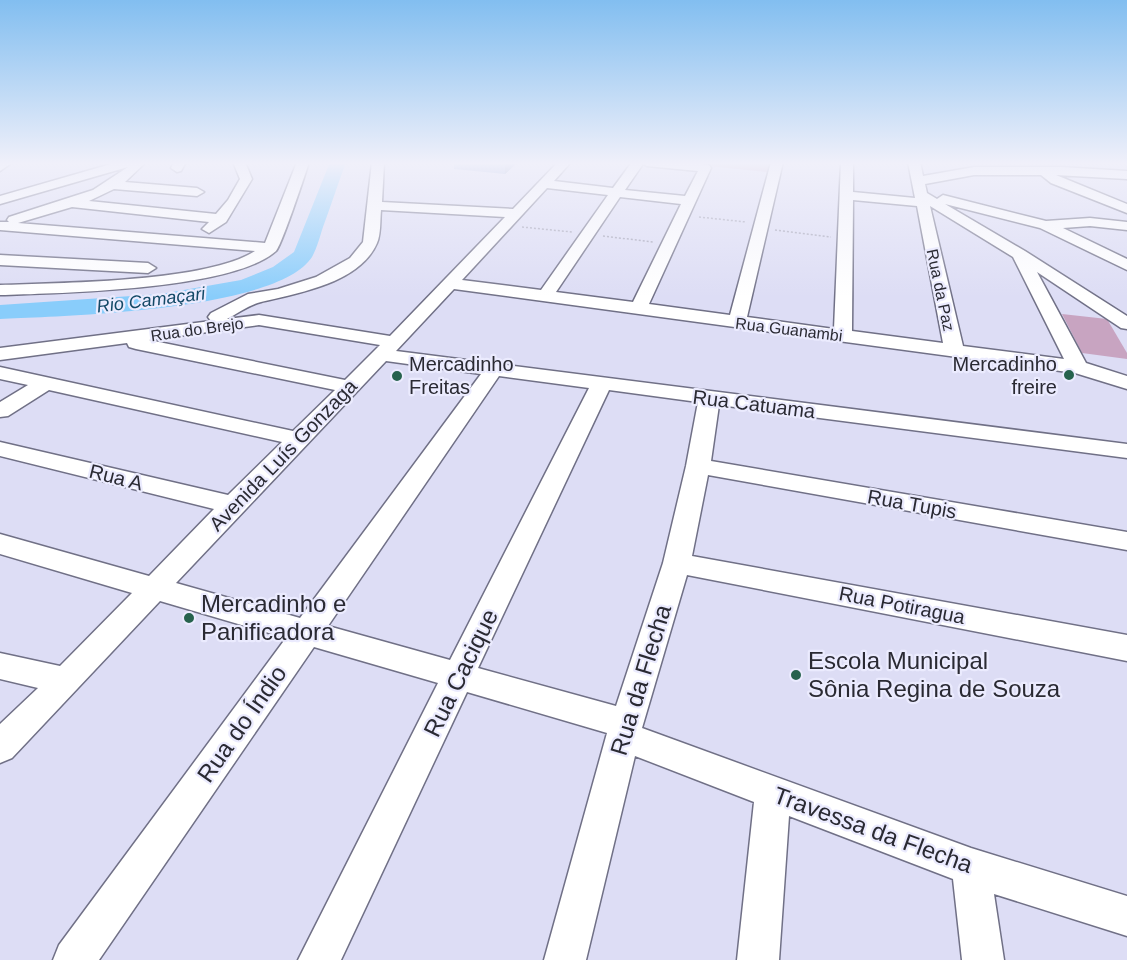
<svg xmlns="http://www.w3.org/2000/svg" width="1127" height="960" viewBox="0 0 1127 960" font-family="Arial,sans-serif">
<rect width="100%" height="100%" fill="#ddddf5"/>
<g fill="#c8a4c1">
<polygon points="710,162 770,162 767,172 709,166"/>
<polygon points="1062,314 1107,319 1127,353 1127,359 1082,353"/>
</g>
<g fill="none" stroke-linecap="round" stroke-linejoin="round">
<path fill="#89cdfb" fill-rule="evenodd" d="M330,162H346C338,184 331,205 323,227C320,236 317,248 312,257C277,311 63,316 0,319V305L161,294L241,280L273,267L294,252Z"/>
<defs>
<g id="minor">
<polygon points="0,162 13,162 0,171"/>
<path d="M118,162H146L125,182L197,188L204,192L197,196L114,189L89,201L216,214L228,200L240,179L233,162H245L252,179L226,222L209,233L202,229L209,222L72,207L18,223L265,243L297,162H309C305,175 281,247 276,251C232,290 61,293 0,295V285C59,283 208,282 255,251L0,230V222H9L7,220L9,217L93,190L128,167L0,204V196Z"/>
<polygon points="174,162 186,162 181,171 177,172 171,168"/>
<path d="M372,162H384L382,202L513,209L558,162H571L554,181L613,188L632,162H684L709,165L711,168L649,304L730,315L771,162H783L747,317L834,329L841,162H853V192L915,198L908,162H920L923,176L974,167H1061L1127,171V179L1056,175L1127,204V213L1051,183L1041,175H974L925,184L927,193L937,199L943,195L1046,221L1090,218L1127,222V230L1090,226L1063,228L1127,259V270L1040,228L945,204L1025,251L1127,316V329L1121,328L1037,272L1086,363L1127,376V389L1075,373L454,289L396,351L1127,444V458L719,405L711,461L1127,532V550L708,475L692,556L1127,635V661L687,575L642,728L971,848L1127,896V936L994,894L1004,960H962L953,879L789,816L779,960H737L754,802L635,756L586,960H544L607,733L467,692L341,960H298L438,683L314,647L99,960H53L59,945L286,638L160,601L12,758L0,763V724L38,688L0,679V653L60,666L132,593L0,554V534L149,576L214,509L0,456V442L228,495L282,442L49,390L8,416L0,417V402L28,385L0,379V367L293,431L335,390L136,349L129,347L127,343L0,360V348L211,321L208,317L211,313L248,294L278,289L316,277L350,258L363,242ZM643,164L647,166L698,171L685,196L625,190ZM547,188L608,195L541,290L462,280ZM620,197L681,204L633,302L556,292ZM853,200L917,206L943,343L852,331ZM930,206L1013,257L1064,359L963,346ZM381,210L505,217L390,336L259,315L227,319C238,313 249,305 261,302C298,293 360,283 377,243C381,234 380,220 381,210ZM259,325L380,345L345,380L149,340ZM386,361L481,374L300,618L176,583ZM499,376L589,388L450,660L328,626ZM609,390L698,402L686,466L663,563L616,706L478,668Z"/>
<polygon points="0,255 148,263 156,268 148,273 0,265"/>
</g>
</defs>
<use href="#minor" stroke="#707086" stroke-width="3"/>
<g stroke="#a1a1b4" stroke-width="1.5" stroke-dasharray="2 2" stroke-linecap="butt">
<polyline points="699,217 746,222"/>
<polyline points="522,227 572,232"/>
<polyline points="775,230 831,237"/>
<polyline points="603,236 653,242"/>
</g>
<use href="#minor" fill="#fff" fill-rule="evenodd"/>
</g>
<polygon fill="#84a0d4" points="454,162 518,162 505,174 454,169"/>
<polygon fill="#6b82ad" points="505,162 518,162 505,174"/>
<linearGradient id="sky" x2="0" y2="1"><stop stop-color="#82bef0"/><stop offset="0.55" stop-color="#f0f0fa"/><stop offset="1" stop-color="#f0f0fa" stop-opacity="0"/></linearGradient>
<rect width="1127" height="297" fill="url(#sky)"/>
<g fill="#26624d" stroke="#ebebfe" stroke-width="2">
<circle cx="1069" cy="375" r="6"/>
<circle cx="397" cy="376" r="6"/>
<circle cx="189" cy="618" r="6"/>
<circle cx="796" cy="675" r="6"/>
</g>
<g text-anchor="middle" stroke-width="4.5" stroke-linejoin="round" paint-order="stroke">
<g font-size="16" fill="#2a2a33" stroke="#ebebfe">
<text transform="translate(941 290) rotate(78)" y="6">Rua da Paz</text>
<text transform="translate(197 329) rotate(-8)" y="6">Rua do Brejo</text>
<text transform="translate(789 329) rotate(7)" y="6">Rua Guanambi</text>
</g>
<g font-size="18" font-style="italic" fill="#134967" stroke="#ebebfe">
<text transform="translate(151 300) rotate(-7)" y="6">Rio Camaçari</text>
</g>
<g font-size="20" fill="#2a2a33" stroke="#ebebfe" text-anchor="start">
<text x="409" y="371">Mercadinho<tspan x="409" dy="23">Freitas</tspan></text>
<text x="1057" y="371" text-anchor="end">Mercadinho<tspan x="1057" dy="23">freire</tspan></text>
</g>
<g font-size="20" fill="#2a2a33" stroke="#ebebfe">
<text transform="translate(754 404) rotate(7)" y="7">Rua Catuama</text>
<text transform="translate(283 455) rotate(-46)" y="7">Avenida Luís Gonzaga</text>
<text transform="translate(116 477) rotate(14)" y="7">Rua A</text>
<text transform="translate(912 504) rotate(10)" y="7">Rua Tupis</text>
<text transform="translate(902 605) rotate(11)" y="7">Rua Potiragua</text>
</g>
<g font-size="24" fill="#2a2a33" stroke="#ebebfe" text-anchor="start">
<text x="201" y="612">Mercadinho e<tspan x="201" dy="28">Panificadora</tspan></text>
<text x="808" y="669">Escola Municipal<tspan x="808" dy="28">Sônia Regina de Souza</tspan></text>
</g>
<g font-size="24" fill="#2a2a33" stroke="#ebebfe">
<text transform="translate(461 673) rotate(-64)" y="8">Rua Cacique</text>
<text transform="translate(641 680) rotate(-73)" y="8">Rua da Flecha</text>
<text transform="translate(242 724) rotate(-55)" y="8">Rua do Índio</text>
<text transform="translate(873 830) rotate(20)" y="8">Travessa da Flecha</text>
</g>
</g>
</svg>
